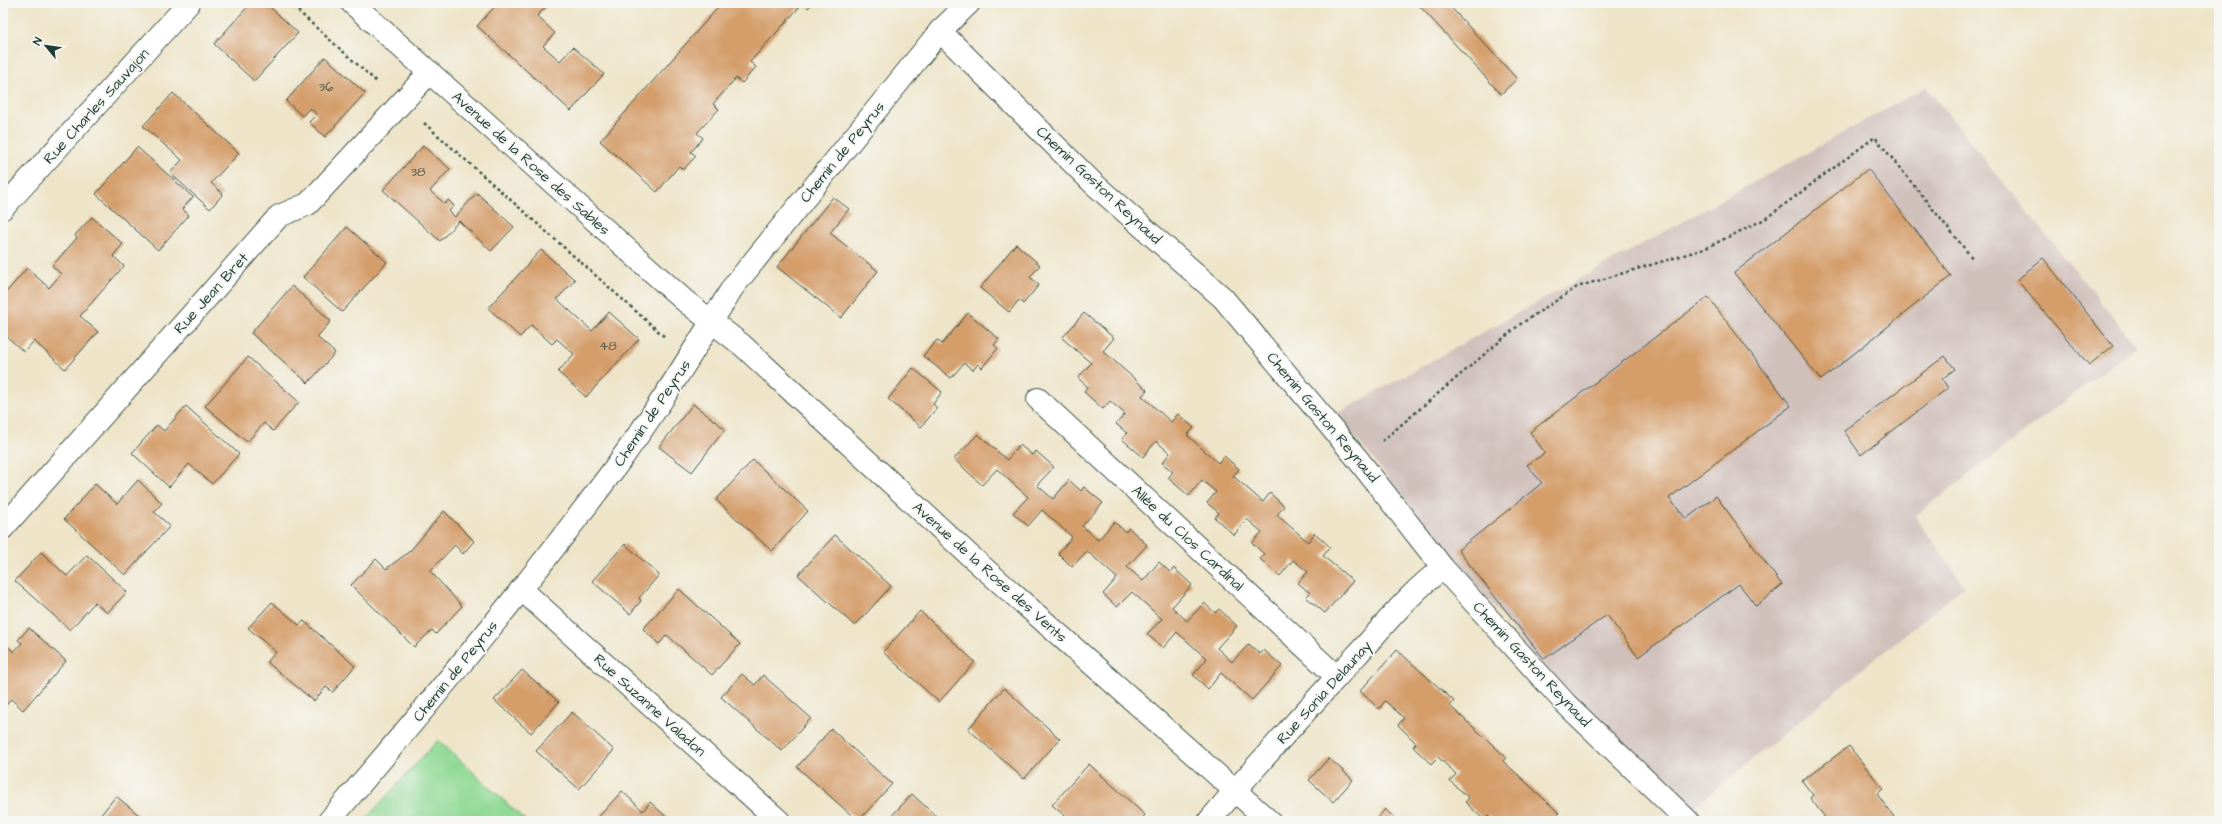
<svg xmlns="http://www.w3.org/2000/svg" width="2222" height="824" viewBox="0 0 2222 824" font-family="'Architects Daughter',sans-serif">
<rect width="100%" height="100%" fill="#f6f6f2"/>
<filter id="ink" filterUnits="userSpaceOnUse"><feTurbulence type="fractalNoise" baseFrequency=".025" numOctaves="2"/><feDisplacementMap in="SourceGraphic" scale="8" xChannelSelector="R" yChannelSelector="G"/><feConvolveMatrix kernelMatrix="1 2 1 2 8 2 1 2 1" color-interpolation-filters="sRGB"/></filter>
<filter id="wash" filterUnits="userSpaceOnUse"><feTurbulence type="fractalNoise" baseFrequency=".012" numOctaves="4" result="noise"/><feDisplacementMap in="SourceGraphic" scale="16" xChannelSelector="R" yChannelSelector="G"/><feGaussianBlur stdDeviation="0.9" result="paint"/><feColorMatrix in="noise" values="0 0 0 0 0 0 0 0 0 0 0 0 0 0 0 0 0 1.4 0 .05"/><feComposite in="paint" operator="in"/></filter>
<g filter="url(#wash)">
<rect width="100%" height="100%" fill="#eee4c8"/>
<polygon fill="#d0c0bc" points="1926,87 2136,346 1915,516 1964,586 1694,807 1574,704 1336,414"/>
<polygon fill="#8fd994" stroke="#578b64" points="438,740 526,821 364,821"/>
<g id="blocks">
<g fill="#d49d6b">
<polygon points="251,3 266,3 298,33 254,81 214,44"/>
<polygon points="498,3 546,3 548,5 537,16 555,33 543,46 560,61 573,47 604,74 571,111 477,26"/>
<polygon points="722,3 813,3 808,8 803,3 750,62 756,67 742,83 736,78 713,104 719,109 697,133 703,138 691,152 696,156 683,170 679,166 657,192 600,141"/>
<polygon points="1417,3 1447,3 1517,79 1501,94"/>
<polygon points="325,57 365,93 325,137 309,122 317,114 310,108 302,116 286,101"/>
<polygon points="173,93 239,153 211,183 223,194 210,209 170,173 182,160 143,126"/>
<polygon points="423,146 450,169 430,191 445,204 448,200 454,206 449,211 455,217 477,193 514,227 491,251 459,221 440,241 383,190"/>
<polygon points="137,147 193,197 182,209 189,215 158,250 96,194"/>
<polygon points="1868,169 1951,276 1821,380 1734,273"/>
<polygon points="833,197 849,209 830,233 878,271 841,318 777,267"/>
<polygon points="92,217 123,244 113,256 124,266 80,316 98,332 65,369 34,341 24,352 3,333 3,296 27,268 49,288 61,274 52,266 77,238 75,235"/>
<polygon points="347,227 387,262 342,312 303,277"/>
<polygon points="1016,244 1040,265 1030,277 1039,285 1023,304 1019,300 1009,312 980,288"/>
<polygon points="541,250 575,280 557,299 592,331 609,312 639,339 586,397 558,372 574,354 557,339 552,344 531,325 520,337 488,308"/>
<polygon points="2043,258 2113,346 2089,365 2017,280"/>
<polygon points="292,286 331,321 317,337 335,353 308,383 251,333"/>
<polygon points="1708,297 1791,406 1669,498 1686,519 1716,496 1782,585 1756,606 1739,584 1638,657 1607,615 1544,659 1458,550 1542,483 1527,465 1545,453 1530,432"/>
<polygon points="968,313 999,339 994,345 998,348 982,368 978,364 973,370 964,363 951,378 923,356 937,340 942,344"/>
<polygon points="1084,313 1114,338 1103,351 1147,390 1142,396 1171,422 1178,414 1194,428 1187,435 1218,463 1224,456 1239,469 1233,476 1263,502 1270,493 1284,506 1277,515 1308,542 1315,533 1330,547 1323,556 1353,581 1325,613 1306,597 1310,593 1298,583 1308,572 1293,560 1280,576 1260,559 1264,554 1252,543 1262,532 1247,519 1234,535 1215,518 1219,513 1207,503 1216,492 1202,480 1189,496 1168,478 1173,472 1162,463 1170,453 1156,441 1143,457 1122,439 1127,433 1116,424 1125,414 1110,401 1103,409 1084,392 1088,387 1078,378 1091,363 1062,338"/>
<polygon points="1945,356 1955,369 1942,379 1948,388 1861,455 1844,431"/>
<polygon points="248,357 299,402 273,431 264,423 247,442 205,406"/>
<polygon points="913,368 942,392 933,404 937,408 921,427 888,399"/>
<polygon points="693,404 725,429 692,472 659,447"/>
<polygon points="186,406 239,454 212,484 189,464 169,487 132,453 157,425 164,431"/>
<polygon points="978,434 1007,460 1020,445 1032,455 1036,451 1054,467 1037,485 1053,499 1069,480 1081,491 1084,487 1103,503 1082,526 1098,540 1114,522 1126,532 1129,528 1147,545 1127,567 1143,581 1159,562 1170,572 1174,568 1192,585 1172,607 1187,621 1204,603 1215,613 1219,609 1237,626 1217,648 1232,662 1249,644 1260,654 1264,650 1282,666 1252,700 1221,673 1208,689 1193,675 1207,659 1177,632 1163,648 1147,634 1162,619 1132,592 1117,607 1103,594 1117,578 1087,551 1072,567 1058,553 1072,537 1042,510 1028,526 1013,513 1028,497 997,469 982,485 954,459"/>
<polygon points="753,460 808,511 772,551 716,500"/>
<polygon points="138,480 162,503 154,512 170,526 125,575 64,519 95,484 117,504"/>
<polygon points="444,511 474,541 463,554 455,545 430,571 462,606 436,634 432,630 414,647 351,585 376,559 386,569 410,551"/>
<polygon points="835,535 891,586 855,626 798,575"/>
<polygon points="625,544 659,575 639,598 641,601 630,614 592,581"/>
<polygon points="41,552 67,576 87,555 127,592 107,613 95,602 70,630 15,581"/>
<polygon points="679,589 740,644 712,675 667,635 659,644 643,629"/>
<polygon points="272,602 299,625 304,621 355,666 333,692 326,687 314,701 267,662 276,652 248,628"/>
<polygon points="920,611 975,662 939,702 883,652"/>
<polygon points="29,628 66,661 23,710 11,699 3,709 3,642 14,652 22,643 18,640"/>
<polygon points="1397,650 1454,701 1450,706 1506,757 1503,761 1559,813 1555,817 1559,821 1495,821 1488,815 1484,820 1465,802 1469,798 1450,781 1456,774 1438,757 1431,764 1413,747 1416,743 1398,725 1404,718 1385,701 1379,709 1360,691"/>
<polygon points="522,670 559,702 531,733 494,700"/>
<polygon points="742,674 755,685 763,675 811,718 782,751 721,697"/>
<polygon points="1004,688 1060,739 1024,779 968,729"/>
<polygon points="572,712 614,750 579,789 536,751"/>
<polygon points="831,729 892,784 858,821 797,767"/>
<polygon points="1849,746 1883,789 1877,794 1897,821 1828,821 1810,798 1813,795 1802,781"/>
<polygon points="1329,758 1353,780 1333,802 1309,780"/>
<polygon points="1089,764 1145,815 1139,821 1071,821 1052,805"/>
<polygon points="622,791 643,811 650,802 671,821 595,821"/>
<polygon points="912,794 941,821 887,821"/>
<polygon points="116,796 146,821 96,821"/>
<polygon points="1385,809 1398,821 1375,821"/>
</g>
</g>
</g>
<g filter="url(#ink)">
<use href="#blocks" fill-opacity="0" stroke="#3e564a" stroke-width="1"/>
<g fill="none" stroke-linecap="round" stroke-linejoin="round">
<defs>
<g id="street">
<polyline points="352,3 685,301 742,345 968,554 1269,821"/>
<polyline points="940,31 1094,184 1223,298 1356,457 1443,568 1566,704 1688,821"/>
<polyline points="3,208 189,3"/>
<polyline points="1038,399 1337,677"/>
<polyline points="3,528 279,216 308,204 430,72"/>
<polyline points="521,589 779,821"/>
<path d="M329,821C426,708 522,593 611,473C655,414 694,350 733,287L940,31L969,3"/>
<path d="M1209,821C1256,765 1306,711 1355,657C1383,627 1410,592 1443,568"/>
</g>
</defs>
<use href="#street" stroke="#3e564a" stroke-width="24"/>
<g stroke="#3e564a" stroke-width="2.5" stroke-dasharray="3 3" stroke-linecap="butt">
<polyline points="289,3 378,83"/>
<polyline points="424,123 666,338"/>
<polyline points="1382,441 1519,325 1577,287 1704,249 1765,219 1875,137 1973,259"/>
</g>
<use href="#street" stroke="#fff" stroke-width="22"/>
</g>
</g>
<g text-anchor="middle" stroke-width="4" stroke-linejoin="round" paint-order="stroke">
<g font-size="13" fill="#4c5542">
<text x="326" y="91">36</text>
<text x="418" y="176">38</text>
<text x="608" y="350">48</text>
</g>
<g font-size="15" fill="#1f3d34" stroke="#f6f6f2">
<text transform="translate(96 106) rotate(-48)" y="5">Rue Charles Sauvajon</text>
<text transform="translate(842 152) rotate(-51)" y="5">Chemin de Peyrus</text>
<text transform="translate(531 163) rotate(42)" y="5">Avenue de la Rose des Sables</text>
<text transform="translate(1099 185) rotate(43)" y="5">Chemin Gaston Reynaud</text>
<text transform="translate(211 293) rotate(-48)" y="5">Rue Jean Bret</text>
<text transform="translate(652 413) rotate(-56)" y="5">Chemin de Peyrus</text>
<text transform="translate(1323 417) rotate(50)" y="5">Chemin Gaston Reynaud</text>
<text transform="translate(1188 538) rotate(43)" y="5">Allée du Clos Cardinal</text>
<text transform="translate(990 572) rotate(42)" y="5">Avenue de la Rose des Vents</text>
<text transform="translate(1532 664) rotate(47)" y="5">Chemin Gaston Reynaud</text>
<text transform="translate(455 671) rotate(-51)" y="5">Chemin de Peyrus</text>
<text transform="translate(1324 692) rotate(-48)" y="5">Rue Sonia Delaunay</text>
<text transform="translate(650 705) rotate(42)" y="5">Rue Suzanne Valadon</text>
</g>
</g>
<rect width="2222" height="824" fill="none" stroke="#f6f6f2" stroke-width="16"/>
<g transform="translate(46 46) rotate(299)" stroke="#f6f6f2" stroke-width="3" paint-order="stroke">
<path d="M0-3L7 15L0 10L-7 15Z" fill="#1f3d34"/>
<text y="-6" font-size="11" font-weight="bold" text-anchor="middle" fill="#1f3d34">N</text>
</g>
</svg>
